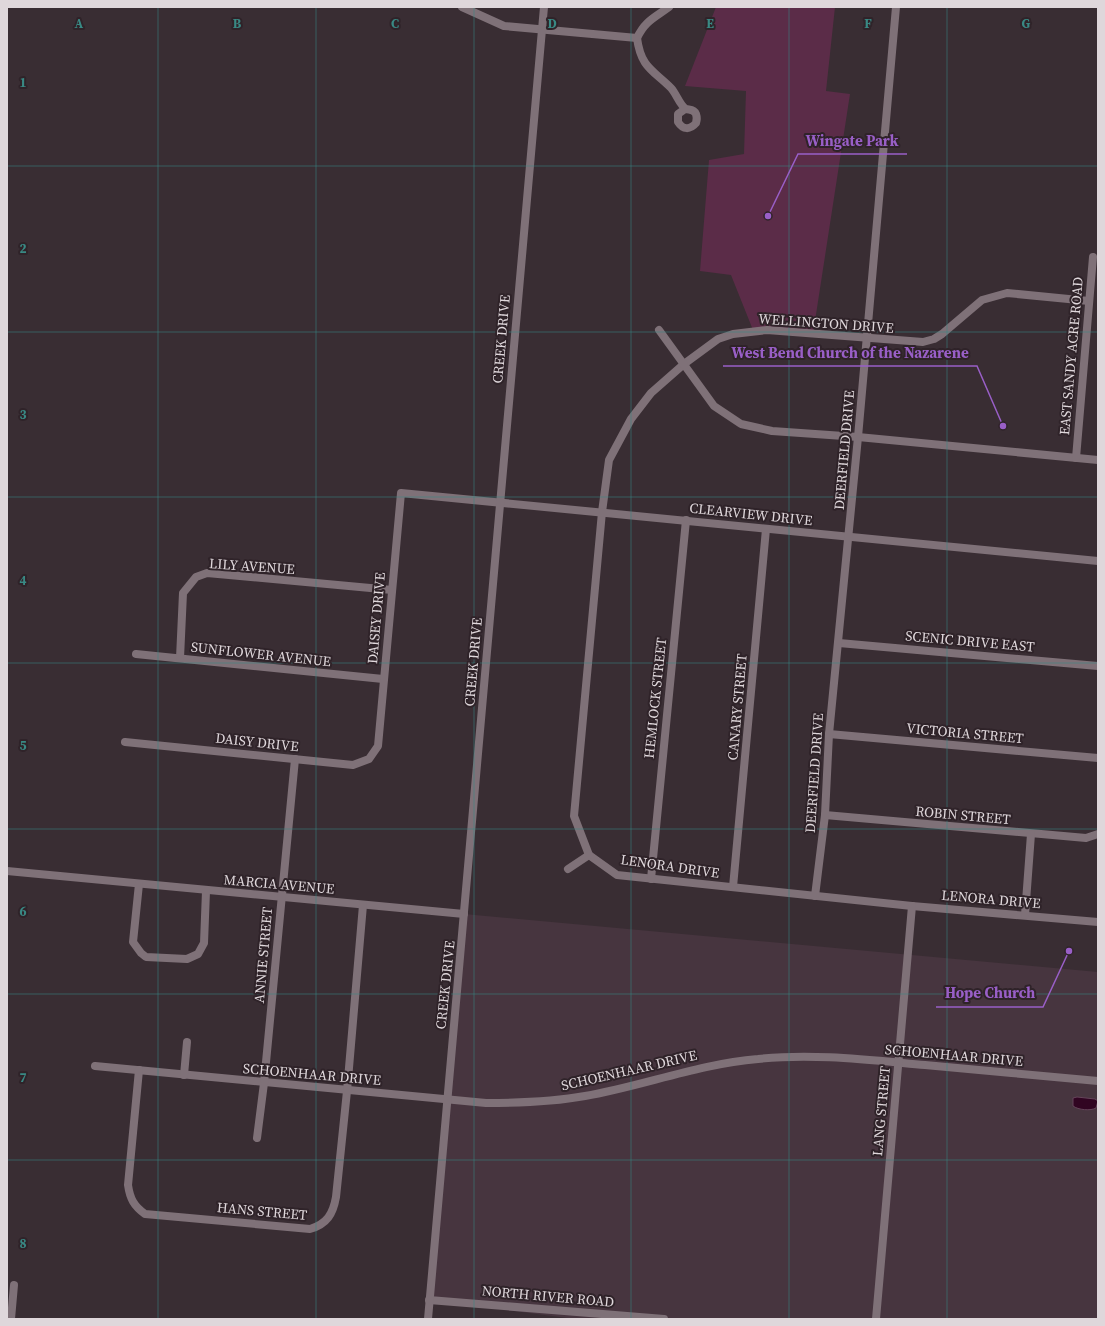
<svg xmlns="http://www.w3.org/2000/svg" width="1105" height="1326" viewBox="0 0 1105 1326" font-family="'Source Serif 4',serif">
<rect width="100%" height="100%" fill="#392d33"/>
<polygon fill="#47353f" points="464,914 1098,972 1098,1319 575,1319 429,1300"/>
<polygon fill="#5b2c48" points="716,7 835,7 826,91 850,94 813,334 753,330 731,275 700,271 709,160 744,154 746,91 685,86"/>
<path fill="#310522" stroke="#65445a" d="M1077,1097L1095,1099L1098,1101L1096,1108C1091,1111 1078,1110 1073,1106V1098Z"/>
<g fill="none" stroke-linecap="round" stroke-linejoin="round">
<g stroke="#7f7178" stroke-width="8">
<polyline points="462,7 504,26 637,38"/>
<path d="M637,38C641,68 653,70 671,88C676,93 680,106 686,109C690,110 694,109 696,114C697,117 697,120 696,123C690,130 683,130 678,122V114L685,109"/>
<path d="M637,38C645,21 654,18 669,7"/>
<polyline points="1089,301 1007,293 982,300 942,334 934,339 923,342 767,330 733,334 718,339 684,364 651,393 631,419 609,460 602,512 574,816 589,855 617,875 912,906 1098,922"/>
<polyline points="659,330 714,406 741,424 772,431 858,437 1098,460"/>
<polyline points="1076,458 1093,257"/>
<polyline points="839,643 1098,666"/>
<polyline points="136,654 383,679"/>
<polyline points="180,658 183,593 196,577 207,573 392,590"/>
<polyline points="829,734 1098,758"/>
<polyline points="125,742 353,765 369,759 378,746 401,493 1098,561"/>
<polyline points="825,815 1086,838 1098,834"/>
<polyline points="568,869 589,855"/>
<polyline points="7,871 464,914"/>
<polyline points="651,879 686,520"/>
<polyline points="139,884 133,942 141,953 146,957 187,959 198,954 204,943 206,891"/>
<polyline points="733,887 766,529"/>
<polyline points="815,896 825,815 829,734 858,437 896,7"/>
<polyline points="1025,915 1031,834"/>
<path d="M95,1066L486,1103C519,1103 552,1102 585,1096C643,1086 698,1064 758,1059C813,1053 869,1060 925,1065C983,1070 1040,1076 1098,1081"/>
<path d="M139,1070L128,1185C130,1199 134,1206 145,1214L310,1229C327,1224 333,1214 336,1197L347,1091L363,905"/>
<polyline points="184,1075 187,1042"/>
<polyline points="257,1138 264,1083 295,759"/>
<polyline points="429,1300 664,1319"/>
<polyline points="11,1319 14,1285"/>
<polyline points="428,1319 544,7"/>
<polyline points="876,1319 912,906"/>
</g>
</g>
<path fill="none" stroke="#398984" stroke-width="1" stroke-opacity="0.55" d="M158,7V1319M316,7V1319M474,7V1319M631,7V1319M789,7V1319M947,7V1319M7,166H1098M7,332H1098M7,497H1098M7,663H1098M7,829H1098M7,994H1098M7,1160H1098"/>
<g text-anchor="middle" stroke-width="4" stroke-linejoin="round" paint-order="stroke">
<g font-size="14" fill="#dfd7db" stroke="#2f2329">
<text transform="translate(826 323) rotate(4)" y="5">WELLINGTON DRIVE</text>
<text transform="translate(501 339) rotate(-85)" y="5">CREEK DRIVE</text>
<text transform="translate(1071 356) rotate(-85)" y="5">EAST SANDY ACRE ROAD</text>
<text transform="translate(844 450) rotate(-85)" y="5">DEERFIELD DRIVE</text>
<text transform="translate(751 514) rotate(6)" y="5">CLEARVIEW DRIVE</text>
<text transform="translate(252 566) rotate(4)" y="5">LILY AVENUE</text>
<text transform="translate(376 618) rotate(-85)" y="5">DAISEY DRIVE</text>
<text transform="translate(970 641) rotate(5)" y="5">SCENIC DRIVE EAST</text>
<text transform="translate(261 654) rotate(6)" y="5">SUNFLOWER AVENUE</text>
<text transform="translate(473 662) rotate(-85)" y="5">CREEK DRIVE</text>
<text transform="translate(655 698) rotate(-84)" y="5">HEMLOCK STREET</text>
<text transform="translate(737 707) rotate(-85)" y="5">CANARY STREET</text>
<text transform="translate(965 733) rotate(5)" y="5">VICTORIA STREET</text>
<text transform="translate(257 742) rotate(6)" y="5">DAISY DRIVE</text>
<text transform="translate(814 773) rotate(-86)" y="5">DEERFIELD DRIVE</text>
<text transform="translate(963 815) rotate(5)" y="5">ROBIN STREET</text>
<text transform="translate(670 866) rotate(8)" y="5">LENORA DRIVE</text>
<text transform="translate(279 884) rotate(5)" y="5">MARCIA AVENUE</text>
<text transform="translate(991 899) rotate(5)" y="5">LENORA DRIVE</text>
<text transform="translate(263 955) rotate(-85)" y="5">ANNIE STREET</text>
<text transform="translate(445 985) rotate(-84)" y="5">CREEK DRIVE</text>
<text transform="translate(954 1055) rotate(5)" y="5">SCHOENHAAR DRIVE</text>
<text transform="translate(629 1070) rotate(-13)" y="5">SCHOENHAAR DRIVE</text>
<text transform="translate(312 1074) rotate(5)" y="5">SCHOENHAAR DRIVE</text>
<text transform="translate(881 1111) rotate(-85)" y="5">LANG STREET</text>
<text transform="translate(262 1211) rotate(5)" y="5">HANS STREET</text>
<text transform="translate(548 1296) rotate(5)" y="5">NORTH RIVER ROAD</text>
</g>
</g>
<g font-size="13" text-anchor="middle" font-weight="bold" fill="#398984" stroke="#2f2329" stroke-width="4" stroke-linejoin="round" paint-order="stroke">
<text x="79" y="28">A</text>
<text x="237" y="28">B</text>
<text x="395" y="28">C</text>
<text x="552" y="28">D</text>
<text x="710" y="28">E</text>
<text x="868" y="28">F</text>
<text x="1026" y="28">G</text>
<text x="23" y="87">1</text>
<text x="23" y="253">2</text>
<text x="23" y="419">3</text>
<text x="23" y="585">4</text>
<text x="23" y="750">5</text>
<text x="23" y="916">6</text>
<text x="23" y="1082">7</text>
<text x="23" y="1248">8</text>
</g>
<path fill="none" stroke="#995fc7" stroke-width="1.5" d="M768 216L798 154H907M1003 426L977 366H723M1069 951L1043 1007H936"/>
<g fill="#995fc7" stroke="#2f2329" stroke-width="1.5">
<circle cx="768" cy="216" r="4"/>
<circle cx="1003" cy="426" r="4"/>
<circle cx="1069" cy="951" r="4"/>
</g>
<g font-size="15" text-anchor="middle" font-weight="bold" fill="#995fc7" stroke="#2f2329" stroke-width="4" stroke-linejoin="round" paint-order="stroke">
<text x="852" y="146">Wingate Park</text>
<text x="850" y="358">West Bend Church of the Nazarene</text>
<text x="990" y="998">Hope Church</text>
</g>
<rect width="1105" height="1326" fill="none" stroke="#dfd7db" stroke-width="16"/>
</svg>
